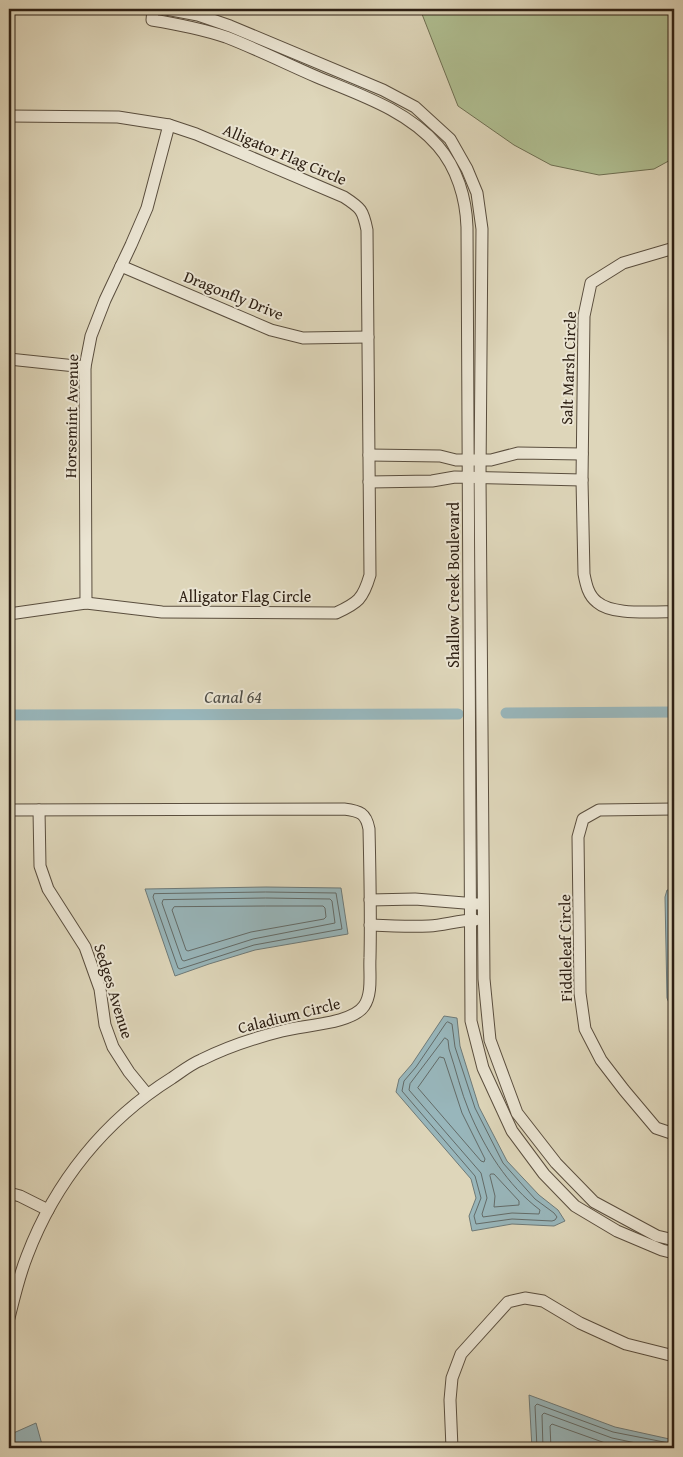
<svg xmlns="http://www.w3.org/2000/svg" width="683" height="1457" viewBox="0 0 683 1457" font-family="'Gentium Book Plus',serif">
<rect width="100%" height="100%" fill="#ded6ba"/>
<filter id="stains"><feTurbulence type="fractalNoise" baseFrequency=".004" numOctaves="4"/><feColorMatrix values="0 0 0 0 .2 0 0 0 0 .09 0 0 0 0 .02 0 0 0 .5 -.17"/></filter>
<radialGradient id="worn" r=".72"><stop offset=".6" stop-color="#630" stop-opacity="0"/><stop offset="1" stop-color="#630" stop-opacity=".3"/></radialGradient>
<polygon fill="#afbe91" stroke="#6e6f52" points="420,9 674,9 674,158 654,169 599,175 551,165 514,145 458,106"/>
<g fill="#98b6bb" stroke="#6e7a78">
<polygon points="266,887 341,888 348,934 255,950 209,964 175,976 145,889"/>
<polygon points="667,890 674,890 674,1015 667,998 665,897"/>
<polygon points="444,1016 457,1018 460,1046 479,1107 507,1161 539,1195 558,1210 565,1221 554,1226 512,1224 472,1231 469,1216 476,1198 471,1179 396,1092 399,1079 412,1064"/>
<polygon points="529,1395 615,1427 674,1440 674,1448 532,1448"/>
<polygon points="36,1423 43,1448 9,1448 9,1435"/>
</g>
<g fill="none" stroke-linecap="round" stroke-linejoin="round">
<g stroke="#636b68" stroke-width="1">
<polygon points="266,892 336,893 342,929 254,945 180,969 178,968 153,897 154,894"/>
<polyline points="674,894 671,895 670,898 672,996 674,1002"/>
<polygon points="266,898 330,899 332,901 335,923 253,939 184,961 182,960 162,903 163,900"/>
<polygon points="266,906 323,906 325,908 326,917 324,919 251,932 188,951 186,950 172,910 174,907"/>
<polygon points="448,1022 452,1024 455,1047 475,1108 503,1163 535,1199 554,1213 557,1217 555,1220 552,1221 512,1219 476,1224 474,1216 481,1198 475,1176 402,1091 404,1081 416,1067 446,1023"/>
<path d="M445,1038L448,1040L449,1049C456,1070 461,1092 469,1111C485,1149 507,1185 540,1210L539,1214L512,1213L483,1217L482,1214L487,1198L481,1173L409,1090L410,1084Z"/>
<polygon points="440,1057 444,1058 462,1113 485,1159 484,1162 481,1161 418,1088"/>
<polygon points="491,1174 494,1174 519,1201 519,1205 494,1207 495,1196 490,1176"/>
<polyline points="537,1448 535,1406 537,1404 613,1432 674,1444"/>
<polyline points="543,1448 542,1415 544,1413 612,1438 660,1448"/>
<polyline points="551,1448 550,1426 552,1424 608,1444 625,1448"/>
</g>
<g stroke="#98b6bb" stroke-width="11">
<polyline points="506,713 674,712"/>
<polyline points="9,715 458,714"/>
</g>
<defs>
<g id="minor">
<path d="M153,9L152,20C177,24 202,29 226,37C257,49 287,64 317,77C360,95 407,110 438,146C457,168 466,198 467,227L471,1021L483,1068L512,1131L544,1174L575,1206L617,1231L662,1250L674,1253"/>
<polyline points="166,9 198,15 230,26 383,90 415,107 450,139 467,169 477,193 482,229 480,477 484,979 490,1040 517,1113 556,1163 594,1202 657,1236 674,1240"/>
<path d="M9,116L118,117L169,125L196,134L344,197C361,208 363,210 367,230L370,575C363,599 358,603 336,613L162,612L86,603L9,614"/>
<path d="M674,248L623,263L591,283L584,316L582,480L584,574C586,584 588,595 597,602C613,616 653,611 674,612"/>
<polyline points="121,266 271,330 303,338 368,337"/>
<polyline points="9,359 85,367"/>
<polyline points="369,455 440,456 456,460 491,460 518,453 582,454"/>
<polyline points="369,482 432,481 455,477 582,480"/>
<polyline points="86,603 85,367 91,336 105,300 131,245 147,208 169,125"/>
<polyline points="674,809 599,810 583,819 578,837 580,993 585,1029 601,1060 624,1090 656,1128 674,1134"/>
<path d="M9,810L344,809C360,811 366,813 369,829C370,872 371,915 370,958C369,972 373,993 364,1006C352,1024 303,1025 282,1031C254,1038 227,1047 201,1060C191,1064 181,1072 172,1078C105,1120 55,1182 27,1256C19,1276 14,1298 9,1318"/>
<polyline points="39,810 40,866 48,889 85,947 100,989 105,1025 113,1047 129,1072 147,1094"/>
<polyline points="370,900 415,899 477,904"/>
<path d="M370,925C390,926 410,927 429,926C445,925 459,920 475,920"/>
<polyline points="9,1193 20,1196 48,1210"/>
<polyline points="452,1448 450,1400 452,1378 461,1354 508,1302 525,1298 543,1301 580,1323 626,1344 674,1356"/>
</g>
</defs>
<use href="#minor" stroke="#5a4e3e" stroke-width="13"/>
<use href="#minor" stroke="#eae4d2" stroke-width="11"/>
</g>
<g text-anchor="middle" stroke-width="4" stroke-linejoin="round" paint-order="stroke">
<g font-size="16" fill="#2e2014" stroke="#eae4d2">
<text transform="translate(285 154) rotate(23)" y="6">Alligator Flag Circle</text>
<text transform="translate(234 295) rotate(22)" y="6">Dragonfly Drive</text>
<text transform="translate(568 368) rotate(-88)" y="6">Salt Marsh Circle</text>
<text transform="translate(71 416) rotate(-89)" y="6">Horsemint Avenue</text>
<text transform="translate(453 585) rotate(-90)" y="6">Shallow Creek Boulevard</text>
<text x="245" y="602">Alligator Flag Circle</text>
<text transform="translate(565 948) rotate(-91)" y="6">Fiddleleaf Circle</text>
<text transform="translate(114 991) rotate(73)" y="6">Sedges Avenue</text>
<text transform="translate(289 1015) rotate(-14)" y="6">Caladium Circle</text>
</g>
<g font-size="18" font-style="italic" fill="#4e4d46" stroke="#eae4d2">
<text x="233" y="703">Canal 64</text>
</g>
</g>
<rect width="683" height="1457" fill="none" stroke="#ded6ba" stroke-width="30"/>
<rect x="10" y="10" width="663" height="1437" fill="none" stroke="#2e2014" stroke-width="2.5"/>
<rect x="15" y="15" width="653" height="1427" fill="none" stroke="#2e2014"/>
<rect width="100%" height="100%" filter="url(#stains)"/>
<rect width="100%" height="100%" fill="url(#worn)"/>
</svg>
